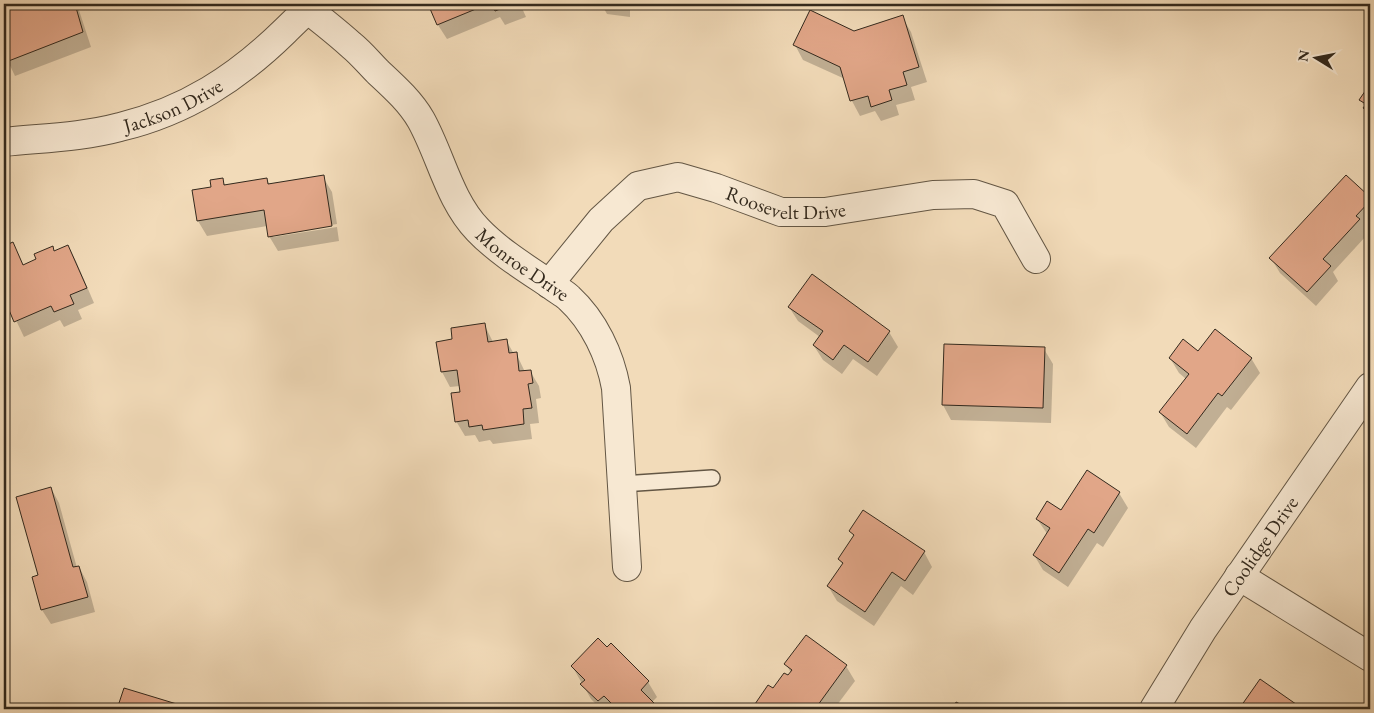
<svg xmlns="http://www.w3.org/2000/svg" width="1374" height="713" viewBox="0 0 1374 713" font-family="'EB Garamond',serif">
<rect width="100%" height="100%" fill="#f2dbb9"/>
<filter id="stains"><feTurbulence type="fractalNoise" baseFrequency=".004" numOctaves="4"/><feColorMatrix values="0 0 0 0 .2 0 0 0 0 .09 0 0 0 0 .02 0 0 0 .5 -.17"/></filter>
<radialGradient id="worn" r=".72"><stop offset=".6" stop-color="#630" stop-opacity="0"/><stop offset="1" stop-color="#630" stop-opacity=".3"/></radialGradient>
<g fill="#0003">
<polygon points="4,4 77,4 91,47 15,76 4,53"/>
<polygon points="430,4 532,4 522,8 526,17 505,25 500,17 447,39 438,25"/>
<polygon points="592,4 669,4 668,10 630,7 630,17 607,14 602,5"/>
<polygon points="902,17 911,32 927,82 911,87 915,100 896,105 899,115 881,121 875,111 860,116 852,101 845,79 803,60 795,45 853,32"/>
<polygon points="1370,86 1370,117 1361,100"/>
<polygon points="323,177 332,192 337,224 273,235 273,237 337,227 339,241 278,251 269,236 267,226 207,236 198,221 212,188 222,180 226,186 267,180 270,185"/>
<polygon points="1346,177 1370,199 1370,225 1365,231 1367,235 1333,272 1338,281 1316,306 1280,273 1271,258"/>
<polygon points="12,243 24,266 68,246 76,261 94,303 78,310 82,319 64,327 60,320 24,337 4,295 4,247"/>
<polygon points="812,276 889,332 898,347 877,376 853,359 842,374 823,360 814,346 820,337 798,321 789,307"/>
<polygon points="484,324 493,342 506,340 514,354 516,353 525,372 530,371 539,386 541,398 536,399 539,423 530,424 532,439 493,444 490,440 479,442 475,435 465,436 456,421 461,394 460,386 450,387 442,372 438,343 454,340"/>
<polygon points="1044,349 1053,364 1051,423 951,420 943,405"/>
<polygon points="1170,358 1251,358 1260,373 1231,410 1227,407 1196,448 1169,427 1160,412 1186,379 1179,373"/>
<polygon points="51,488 59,503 77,568 79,567 87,582 95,612 51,624 42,610 39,576"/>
<polygon points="1119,493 1128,508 1103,547 1097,543 1068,587 1043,570 1034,555 1048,535 1037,519"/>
<polygon points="851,531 924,552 932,567 913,595 901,586 874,626 837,601 828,586 843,565 839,559 854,537"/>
<polygon points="806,637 846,666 855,681 834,709 758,709 759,708 757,704 791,673 786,664"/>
<polygon points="611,645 648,682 657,697 652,702 659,709 601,709 591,699 572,666 607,649"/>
<polygon points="1260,681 1301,709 1241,709"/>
<polygon points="125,689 179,706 181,709 118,709"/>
</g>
<g fill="#e1a688" stroke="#33291d">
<polygon points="4,4 75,4 83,32 6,62 4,57"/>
<polygon points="428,4 488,4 437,25"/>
<polygon points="492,4 513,4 495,11"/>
<polygon points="810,10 854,31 903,15 919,67 903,72 907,85 889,90 892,100 871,107 868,96 850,101 840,67 793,45"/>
<polygon points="1370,84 1370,113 1363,108 1366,104 1359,100"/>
<polygon points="324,175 332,226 268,237 264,210 197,221 192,190 211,187 210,180 223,178 224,185 267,178 268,184"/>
<polygon points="1346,175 1370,197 1370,201 1356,216 1360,219 1323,259 1331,266 1307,292 1269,258"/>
<polygon points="13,242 23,265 36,259 34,254 53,246 54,251 68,245 87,288 70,295 74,304 54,312 51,306 14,322 4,298 4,246"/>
<polygon points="812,274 890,331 868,362 844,345 833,360 813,345 823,331 788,307"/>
<polygon points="485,323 488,342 507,339 509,353 517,352 519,371 531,370 533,383 528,384 532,408 523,409 524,424 483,430 482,425 469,427 468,420 455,422 451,393 460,392 457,370 441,372 436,342 452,339 451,328"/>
<polygon points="1215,329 1252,358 1222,396 1218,393 1187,434 1159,412 1189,374 1169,358 1183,339 1198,351"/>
<polygon points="944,344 1045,347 1043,408 942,405"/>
<polygon points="1087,470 1120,492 1094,533 1088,529 1059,573 1033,555 1050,528 1036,519 1047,501 1061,510"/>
<polygon points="51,487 73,567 79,566 88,597 41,610 32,577 38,575 16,497"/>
<polygon points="863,510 925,551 905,581 892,572 865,612 827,586 843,563 838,559 854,535 849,531"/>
<polygon points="806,635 847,665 815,709 757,709 759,706 755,704 768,685 773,688 784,673 788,675 792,670 784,664"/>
<polygon points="598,638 607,647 611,643 649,681 641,690 660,709 617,709 604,696 598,701 580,684 585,680 571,666"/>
<polygon points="1260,679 1303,709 1239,709"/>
<polygon points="124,688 180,705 179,709 117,709"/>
<polygon points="956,702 970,709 941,709 943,704 953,709"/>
</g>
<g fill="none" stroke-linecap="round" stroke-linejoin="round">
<defs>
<polyline id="service" points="622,484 712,478"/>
<g id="minor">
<path id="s1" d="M308,9C322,21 337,32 351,45C361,53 369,63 378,72C393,86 410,101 421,120C441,156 449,200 478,230C498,251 527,269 551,285C557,290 564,293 569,298C594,321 610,355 616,388L627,567"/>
<path id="s2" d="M4,142C42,138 83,137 120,127C186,111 237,78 285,31C294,22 304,13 312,4"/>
<path id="s3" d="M549,284L601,220L638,186L678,177L716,188L781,212H825L933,195L974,194L1005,204L1036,259"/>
<polyline points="1239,576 1370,657"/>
<path id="s4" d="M1154,709L1203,629L1370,387"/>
</g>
</defs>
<use href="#service" stroke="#635644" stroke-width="18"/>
<use href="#minor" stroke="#635644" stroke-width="30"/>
<use href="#service" stroke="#f7e8d2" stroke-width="15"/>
<use href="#minor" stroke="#f7e8d2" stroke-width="28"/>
</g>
<g text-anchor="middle" stroke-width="4" stroke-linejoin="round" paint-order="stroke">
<g font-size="20" fill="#33291d" stroke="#f7e8d2">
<text dy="7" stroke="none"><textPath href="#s2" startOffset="174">Jackson Drive</textPath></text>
<text dy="7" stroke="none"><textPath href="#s3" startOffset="286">Roosevelt Drive</textPath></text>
<text dy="7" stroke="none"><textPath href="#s1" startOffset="340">Monroe Drive</textPath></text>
<text dy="7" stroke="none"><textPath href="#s4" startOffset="194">Coolidge Drive</textPath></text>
</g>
</g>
<rect width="1374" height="713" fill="none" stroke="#f2dbb9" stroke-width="20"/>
<rect x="5" y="5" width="1364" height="703" fill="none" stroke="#33291d" stroke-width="2.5"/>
<rect x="10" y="10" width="1354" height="693" fill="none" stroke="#33291d"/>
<g transform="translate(1316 58) rotate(280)" stroke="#f7e8d2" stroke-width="4" paint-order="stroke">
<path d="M0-4L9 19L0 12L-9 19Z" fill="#33291d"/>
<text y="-8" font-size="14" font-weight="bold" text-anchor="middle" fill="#33291d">N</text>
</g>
<rect width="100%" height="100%" filter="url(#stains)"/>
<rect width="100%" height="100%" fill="url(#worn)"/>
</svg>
